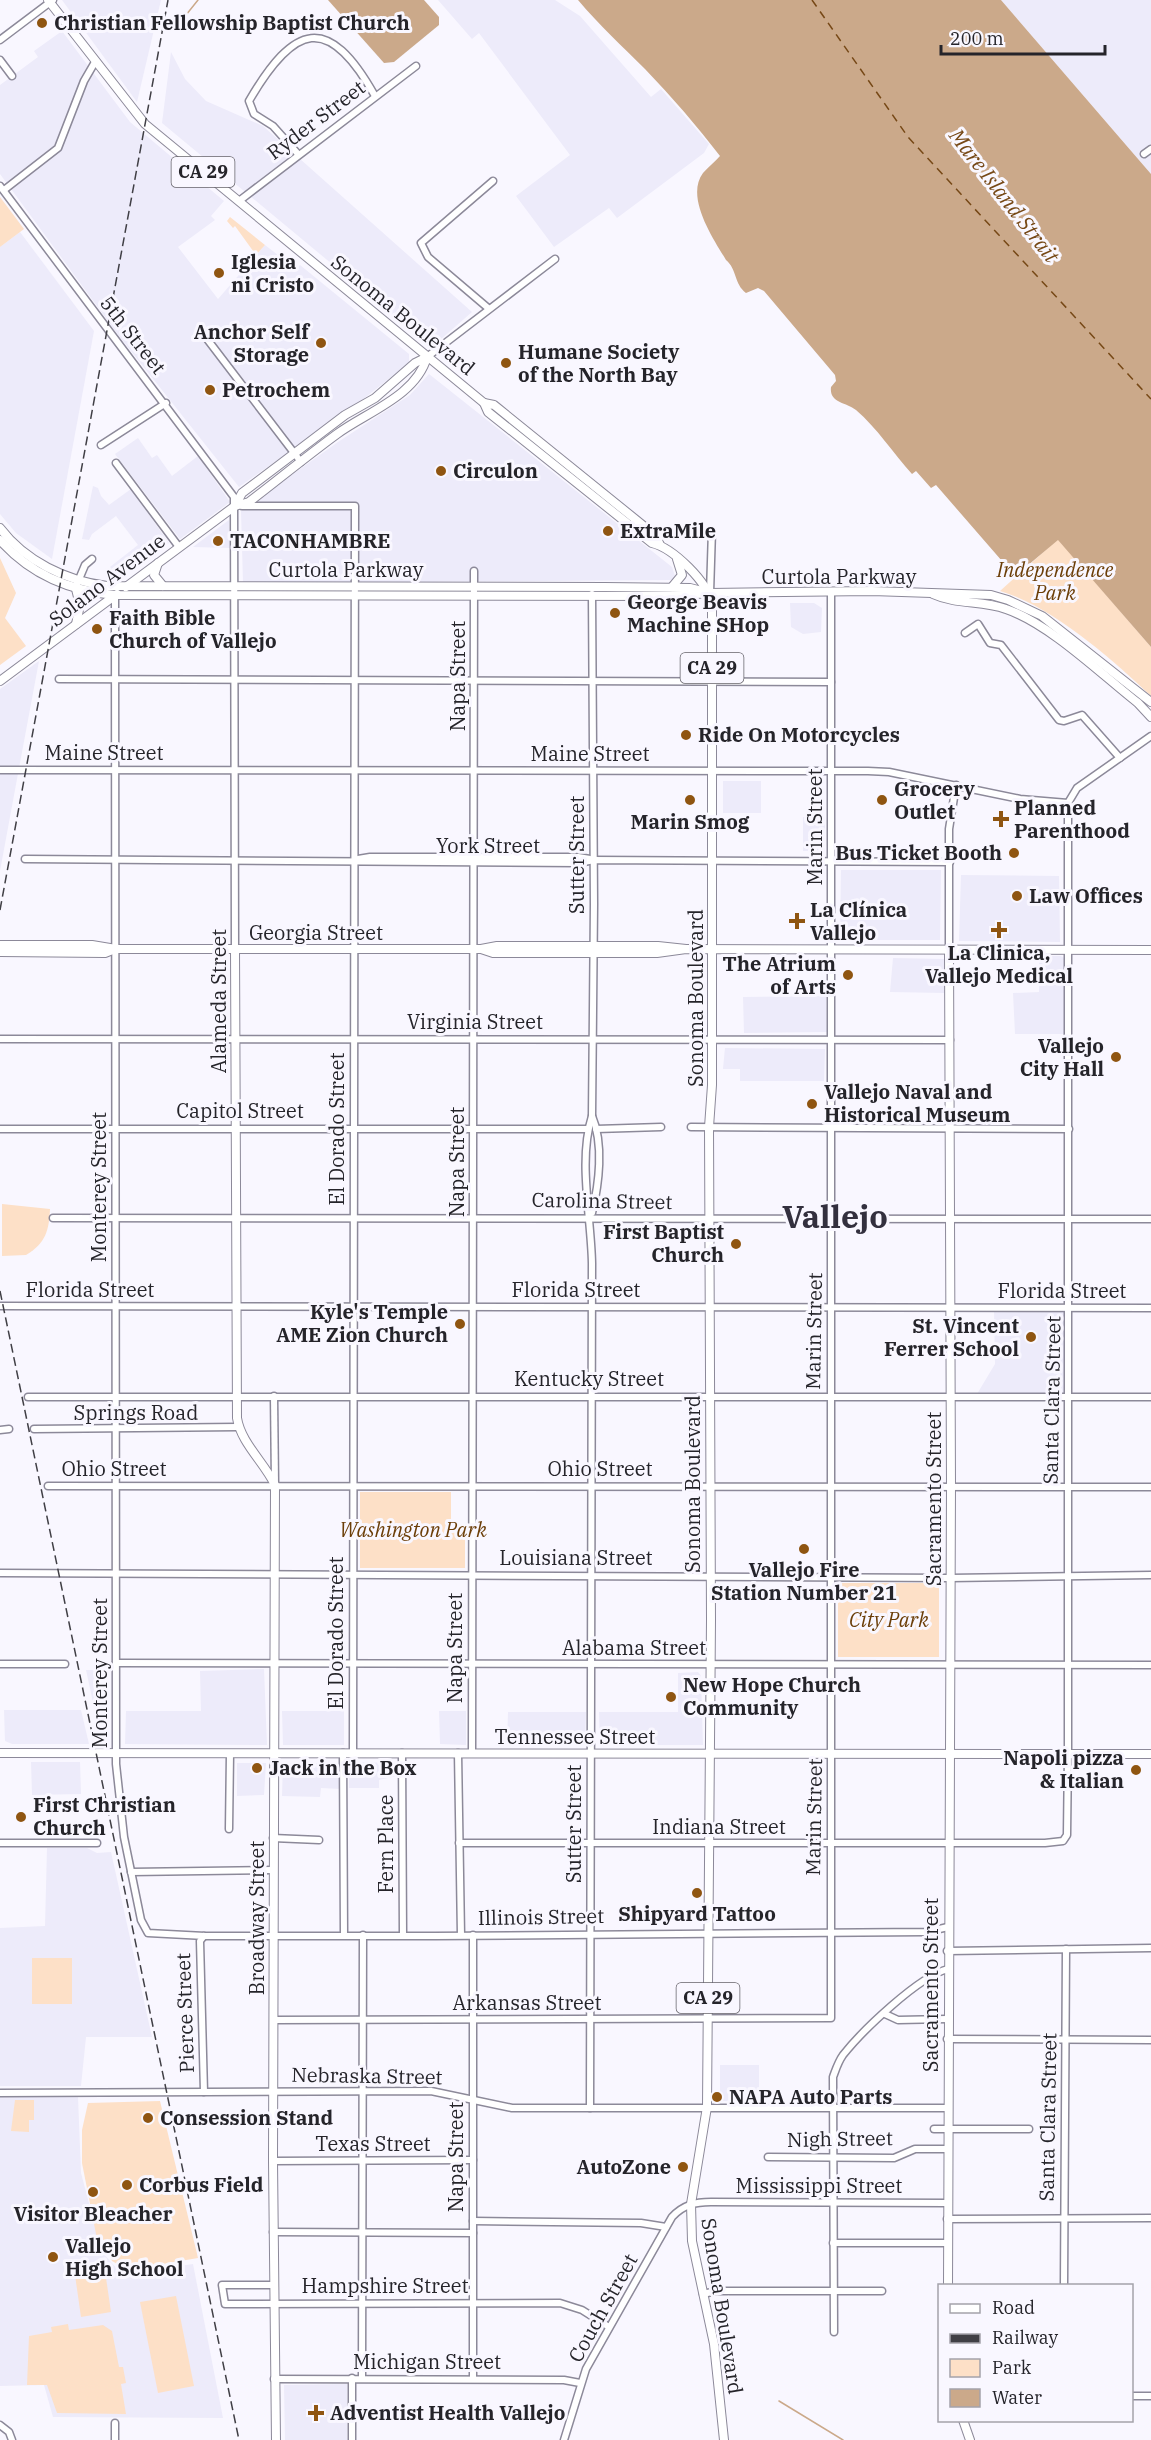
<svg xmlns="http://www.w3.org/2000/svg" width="1151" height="2440" viewBox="0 0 1151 2440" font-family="'IBM Plex Serif',serif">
<rect width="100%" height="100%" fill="#f9f7ff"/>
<g fill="#edebfa">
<polygon points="62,0 161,0 137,102"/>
<polygon points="438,0 555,0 580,16 651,97 661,89 709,144 704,153 617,218 609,208 554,247 516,196 570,155 479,33 472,39"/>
<polygon points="1001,0 1151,0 1151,174 1133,153"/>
<polygon points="62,31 130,122 224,201 211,216 215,220 178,247 218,299 265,245 296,269 300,265 409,354 409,363 357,404 239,487 119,336 0,174 0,85 38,57 34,51"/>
<polygon points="171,52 185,79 206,101 263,126 472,312 432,347 162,123"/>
<polygon points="20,232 94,331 52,559 16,533 0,514 0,247"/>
<polygon points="429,374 672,567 675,576 672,580 243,583 241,511 338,442 410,395"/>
<polygon points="138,438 152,458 157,455 172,476 198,456 230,502 180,539 115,454"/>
<polygon points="93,486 98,488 101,496 109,505 131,489 169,543 119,577 110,567 138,545 116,516 92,534 89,540 82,539"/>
<polygon points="229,520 230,548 193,547"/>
<polygon points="814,603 822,608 821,632 803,634 791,627 790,603"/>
<polygon points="39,661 17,779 0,871 0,689"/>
<rect x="723" y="781" width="38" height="32"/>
<rect x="803" y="817" width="22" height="34"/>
<polygon points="841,870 941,870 940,940 840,940"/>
<polygon points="961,875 1059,876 1060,942 959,941"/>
<polygon points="1039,956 1061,956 1064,958 1064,1034 1015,1034 1013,993 1039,992"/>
<polygon points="893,958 944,959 944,993 890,992"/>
<polygon points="826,996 827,1032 744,1033 743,997"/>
<polygon points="725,1048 825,1049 824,1081 740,1081 740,1069 723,1069"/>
<polygon points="994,1310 1065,1312 1065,1394 977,1394 995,1364"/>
<polygon points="264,1669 267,1745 125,1744 126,1711 201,1711 200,1671"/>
<polygon points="86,1670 108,1670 108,1707 94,1707"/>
<polygon points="698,1672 701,1676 703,1745 600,1745 599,1712 678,1712 678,1673"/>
<polygon points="4,1710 81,1710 89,1744 12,1744 5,1741"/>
<polygon points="282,1711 344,1711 344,1745 283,1745"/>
<polygon points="439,1711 466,1711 466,1745 440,1744"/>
<polygon points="508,1712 586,1712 585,1745 507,1744"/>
<polygon points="31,1762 80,1762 81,1794 32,1795"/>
<polygon points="349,1762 397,1763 397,1776 379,1780 379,1788 349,1788"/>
<polygon points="237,1763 266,1763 264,1795 237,1796"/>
<polygon points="283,1763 339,1763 342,1766 341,1789 321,1788 320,1797 282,1796"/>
<polygon points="47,1848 87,1848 97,1853 111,1852 152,2037 86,2037 81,2086 0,2086 0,1928 45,1926"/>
<polygon points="720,2065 759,2065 759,2102 723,2101 720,2096"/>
<polygon points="0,2097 78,2097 81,2173 102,2252 118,2270 129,2273 193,2264 223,2418 53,2417 44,2385 0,2386"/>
<polygon points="347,2384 347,2440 285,2440 284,2385"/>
</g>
<g fill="#fde0c7">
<polygon points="0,197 24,229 0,247"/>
<polygon points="230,217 265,245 256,255 235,226 233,228 227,221"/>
<path d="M1058,539L1151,647V696C1112,659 1052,606 1000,591Z"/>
<polygon points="0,558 16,593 5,618 26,646 0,665"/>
<path d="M2,1204L50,1209C49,1230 46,1243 26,1255L2,1256Z"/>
<polygon points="360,1492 451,1492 451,1528 465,1528 465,1568 360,1568"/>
<rect x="838" y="1583" width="101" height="74"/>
<rect x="32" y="1958" width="40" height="46"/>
<polygon points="15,2100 34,2100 34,2120 29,2120 29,2132 11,2131"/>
<polygon points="160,2101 198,2258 128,2270 112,2261 96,2234 82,2163 82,2130 88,2103"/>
<polygon points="105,2271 111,2312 81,2317 75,2275"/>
<polygon points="176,2296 194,2386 158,2393 140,2302"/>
<polygon points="68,2324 69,2330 103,2325 112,2331 119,2367 123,2367 126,2383 121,2384 126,2414 57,2413 47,2385 27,2385 29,2336 52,2332 51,2327"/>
</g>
<g fill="#cba98a">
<polygon points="328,0 424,0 439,17 439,25 394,62 384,63"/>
<path d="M578,0H1001L1151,174V647L1058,540L1015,576L936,485L931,488L916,471L912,474C893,453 877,428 856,410C846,402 829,403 831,387L836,381L835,375L764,291L758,288L746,293C734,284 737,269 726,260C713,238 685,197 703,173C708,167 715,162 720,156C697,126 672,97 645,69C622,46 599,25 578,0Z"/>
</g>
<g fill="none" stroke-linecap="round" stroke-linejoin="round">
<g stroke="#cba98a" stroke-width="1.5">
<polyline points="184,24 186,15 198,0"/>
<polyline points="779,2401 843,2440"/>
</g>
<polyline stroke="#764816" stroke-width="1.5" stroke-dasharray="8 6" stroke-linecap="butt" points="812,0 908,137 1151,399"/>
<defs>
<g id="minor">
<polyline points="0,40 53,0"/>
<polyline points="0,60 12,76"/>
<path d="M298,154L273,126L254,114L249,101C294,24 328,12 375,96"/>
<polyline points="1144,154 1151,149"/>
<polyline points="0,186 234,497 235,949"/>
<polyline points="4,190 58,148 84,81 95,62"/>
<polyline points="239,201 416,66"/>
<polyline points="488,308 428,257 421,243 493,181"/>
<polyline points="204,335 301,462"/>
<polyline points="427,357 555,259"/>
<polyline points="101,445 166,403"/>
<polyline points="116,463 179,547"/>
<polyline points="242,506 355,506 353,1753"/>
<polyline points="77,584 85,565 92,559"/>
<polyline points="710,593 712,530"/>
<polyline points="115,595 116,1764 124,1837 141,1920 148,1933 205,1936 435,1936 926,1932 948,1927"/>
<polyline points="965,633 978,624 990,643 1001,645 1059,720 1064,721 1082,715 1120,758"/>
<polyline points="59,679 831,682"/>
<polyline points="0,770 868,771 889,772 1020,799 1068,803"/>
<polyline points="25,859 579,863 594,860 950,862"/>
<polyline points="358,859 370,857 578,857 590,859"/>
<polyline points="949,950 949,829 956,785"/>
<polyline points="0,1039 950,1040"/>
<polyline points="691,1127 1069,1129"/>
<polyline points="0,1129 588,1129"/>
<polyline points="596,1129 661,1127"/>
<path d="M592,1213C599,1184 604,1144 592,1116"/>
<polyline points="53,1218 1151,1219"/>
<polyline points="0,1306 1151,1308"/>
<polyline points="274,1396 275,1484"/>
<polyline points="28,1397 1151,1397"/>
<polyline points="34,1429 238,1427"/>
<polyline points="0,1430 9,1429"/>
<polyline points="48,1486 1151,1487"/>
<polyline points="0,1573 950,1578 1151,1575"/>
<polyline points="116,1663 1151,1665"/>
<polyline points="0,1664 65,1664"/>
<polyline points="343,1753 344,1935"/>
<polyline points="402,1753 403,1935"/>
<polyline points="458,1753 461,1935"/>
<polyline points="472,1753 474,571"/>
<polyline points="229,1829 230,1754"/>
<polyline points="273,1838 319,1840"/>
<polyline points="0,1843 97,1843"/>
<polyline points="459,1843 1045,1843 1063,1841 1067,1835 1068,1753 1068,803 1077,788 1151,736"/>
<polyline points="131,1872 273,1870"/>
<polyline points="473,1935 473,2379"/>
<polyline points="204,1936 200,1941 204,2092"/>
<polyline points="947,1951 1151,1948"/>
<polyline points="885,2014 898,2020 947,2019"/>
<polyline points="274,2020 831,2018 831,592"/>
<polyline points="947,2039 1151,2040"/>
<polyline points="0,2093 431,2091 512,2108 947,2108"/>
<path d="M590,2108L592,1263C591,1216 578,1160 592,1116L594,904L592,594"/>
<polyline points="934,2129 1029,2129"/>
<polyline points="768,2157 894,2158 915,2149 947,2149"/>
<polyline points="273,2161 473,2160"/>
<polyline points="947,2219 1151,2218"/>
<polyline points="473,2221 641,2223 666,2227"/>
<polyline points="273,2232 473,2233"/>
<polyline points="833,2243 948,2243"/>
<polyline points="274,2285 222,2285 225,2304 560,2303 582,2310 609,2327"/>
<polyline points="1064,2286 1066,1949"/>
<polyline points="703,2294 716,2291 882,2291"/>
<path d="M834,2332L833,2077C836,2069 838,2062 843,2055C862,2031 919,1976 948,1969"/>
<polyline points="362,2378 363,1935"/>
<polyline points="274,2379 564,2380 580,2383"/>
<polyline points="1132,2396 1151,2396"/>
<polyline points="115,2423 115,2440"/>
<polyline points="0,2425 9,2432 12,2440"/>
<polyline points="352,2440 352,2378"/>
<path d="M564,2440L586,2369L672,2217C683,2205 695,2202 711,2202L947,2203"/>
</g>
<g id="major">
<polyline points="48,0 145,124 484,403 494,405 656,536 660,545"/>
<path d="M484,403L488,412L652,543C673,548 708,582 712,604V1085L709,1127L711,1620L707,2107L691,2204L692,2241L714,2344L724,2440"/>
<polyline points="235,506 242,493 345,415 375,398 415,363 427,357"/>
<path d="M0,528C25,561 66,581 107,586L605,587L690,588L706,592"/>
<path d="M0,540C30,574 70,591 115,595L670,596L710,593L872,591L991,595L1008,600L1042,616L1151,702"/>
<polyline points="158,563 154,575 163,586"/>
<path d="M126,587L235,506L249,502C279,479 307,456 337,434C367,412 416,396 427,357"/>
<polyline points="672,587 682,575 677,559"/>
<path d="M933,594C957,605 982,600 1006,609C1050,624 1101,674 1138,703L1151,717"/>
<polyline points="76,624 80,605 76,589"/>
<polyline points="0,681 117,594"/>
<polyline points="0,945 92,945 116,949 481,949 497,946 658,946 686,949"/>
<path d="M235,949L237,1418C241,1443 264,1462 275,1485L273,2161L276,2440"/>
<polyline points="481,949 493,953 657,953 686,949 1151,950"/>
<polyline points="0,952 105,953 115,949"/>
<polyline points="0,1753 1151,1754"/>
<polyline points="948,2286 951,1485 949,950"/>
<polyline points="963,2420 970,2440"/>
</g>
</defs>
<use href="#minor" stroke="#8c8999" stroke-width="9"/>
<use href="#major" stroke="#8c8999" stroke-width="10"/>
<use href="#minor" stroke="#fff" stroke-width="6"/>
<use href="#major" stroke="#fff" stroke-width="8"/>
<g stroke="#403f45" stroke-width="1.5" stroke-dasharray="9 4.5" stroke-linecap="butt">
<polyline points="0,910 168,0"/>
<polyline points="0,1291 239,2440"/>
</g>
</g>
<g fill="#8f5511" stroke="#f9f7ff" stroke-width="2">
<circle cx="42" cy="23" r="6"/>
<circle cx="219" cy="273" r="6"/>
<circle cx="321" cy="343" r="6"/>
<circle cx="506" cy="363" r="6"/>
<circle cx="210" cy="390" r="6"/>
<circle cx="441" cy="471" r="6"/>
<circle cx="608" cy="531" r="6"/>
<circle cx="218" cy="541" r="6"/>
<circle cx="615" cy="613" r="6"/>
<circle cx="97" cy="629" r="6"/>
<circle cx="686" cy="735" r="6"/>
<circle cx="690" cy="800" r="6"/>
<circle cx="882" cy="800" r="6"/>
<path d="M998 810h6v6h6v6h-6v6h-6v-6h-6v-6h6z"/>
<circle cx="1014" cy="853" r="6"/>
<circle cx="1017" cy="896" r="6"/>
<path d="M794 912h6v6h6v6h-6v6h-6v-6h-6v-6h6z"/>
<path d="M996 921h6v6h6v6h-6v6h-6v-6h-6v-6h6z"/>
<circle cx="848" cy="975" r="6"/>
<circle cx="1116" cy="1057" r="6"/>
<circle cx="812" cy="1104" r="6"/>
<circle cx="736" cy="1244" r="6"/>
<circle cx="460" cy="1324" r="6"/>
<circle cx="1031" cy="1337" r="6"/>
<circle cx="804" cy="1549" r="6"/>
<circle cx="671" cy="1697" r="6"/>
<circle cx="257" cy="1768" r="6"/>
<circle cx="1136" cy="1770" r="6"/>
<circle cx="21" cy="1817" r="6"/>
<circle cx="697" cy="1893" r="6"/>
<circle cx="717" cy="2097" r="6"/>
<circle cx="148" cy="2118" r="6"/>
<circle cx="683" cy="2167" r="6"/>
<circle cx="127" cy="2185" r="6"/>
<circle cx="93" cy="2192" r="6"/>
<circle cx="53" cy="2257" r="6"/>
<path d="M313 2404h6v6h6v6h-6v6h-6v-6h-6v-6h6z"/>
</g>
<g text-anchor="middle" stroke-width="6" stroke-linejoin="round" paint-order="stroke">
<g fill="#f9f7ff" stroke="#65636a" stroke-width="1.5">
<rect x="171.5" y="157" width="63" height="30" rx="4.5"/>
<rect x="680.5" y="653" width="63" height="30" rx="4.5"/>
<rect x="676.5" y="1983" width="63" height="30" rx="4.5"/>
</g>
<g font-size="18" font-weight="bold" fill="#25242a">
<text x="203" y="178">CA 29</text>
<text x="712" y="674">CA 29</text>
<text x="708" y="2004">CA 29</text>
</g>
<g font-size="20" font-weight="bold" fill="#25242a" stroke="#f9f7ff" text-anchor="start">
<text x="54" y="30">Christian Fellowship Baptist Church</text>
<text x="231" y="269">Iglesia<tspan x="231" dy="23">ni Cristo</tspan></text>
<text x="309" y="339" text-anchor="end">Anchor Self<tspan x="309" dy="23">Storage</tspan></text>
<text x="518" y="359">Humane Society<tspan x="518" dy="23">of the North Bay</tspan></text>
<text x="222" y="397">Petrochem</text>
<text x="453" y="478">Circulon</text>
<text x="620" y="538">ExtraMile</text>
<text x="230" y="548">TACONHAMBRE</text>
<text x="627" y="609">George Beavis<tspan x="627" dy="23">Machine SHop</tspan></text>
<text x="109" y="625">Faith Bible<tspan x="109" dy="23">Church of Vallejo</tspan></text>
<text x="698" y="742">Ride On Motorcycles</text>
<text x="894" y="796">Grocery<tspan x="894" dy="23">Outlet</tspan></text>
<text x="1014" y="815">Planned<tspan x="1014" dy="23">Parenthood</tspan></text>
<text x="690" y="829" text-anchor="middle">Marin Smog</text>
<text x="1002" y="860" text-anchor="end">Bus Ticket Booth</text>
<text x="1029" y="903">Law Offices</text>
<text x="810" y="917">La Clínica<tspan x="810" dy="23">Vallejo</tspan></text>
<text x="999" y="960" text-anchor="middle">La Clinica,<tspan x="999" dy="23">Vallejo Medical</tspan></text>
<text x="836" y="971" text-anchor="end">The Atrium<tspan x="836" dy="23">of Arts</tspan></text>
<text x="1104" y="1053" text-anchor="end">Vallejo<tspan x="1104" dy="23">City Hall</tspan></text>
<text x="824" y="1099">Vallejo Naval and<tspan x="824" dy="23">Historical Museum</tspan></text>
<text x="724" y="1239" text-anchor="end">First Baptist<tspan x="724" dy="23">Church</tspan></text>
<text x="448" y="1319" text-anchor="end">Kyle's Temple<tspan x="448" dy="23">AME Zion Church</tspan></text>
<text x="1019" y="1333" text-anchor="end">St. Vincent<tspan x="1019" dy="23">Ferrer School</tspan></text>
<text x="804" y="1577" text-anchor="middle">Vallejo Fire<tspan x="804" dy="23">Station Number 21</tspan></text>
<text x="683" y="1692">New Hope Church<tspan x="683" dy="23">Community</tspan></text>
<text x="1124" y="1765" text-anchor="end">Napoli pizza<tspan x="1124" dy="23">&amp; Italian</tspan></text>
<text x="269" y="1775">Jack in the Box</text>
<text x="33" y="1812">First Christian<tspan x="33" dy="23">Church</tspan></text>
<text x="697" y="1921" text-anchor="middle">Shipyard Tattoo</text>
<text x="729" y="2104">NAPA Auto Parts</text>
<text x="160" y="2125">Consession Stand</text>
<text x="671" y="2174" text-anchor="end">AutoZone</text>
<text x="139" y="2192">Corbus Field</text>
<text x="93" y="2221" text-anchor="middle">Visitor Bleacher</text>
<text x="65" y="2253">Vallejo<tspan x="65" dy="23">High School</tspan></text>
<text x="330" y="2420">Adventist Health Vallejo</text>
</g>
<g font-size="20" fill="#25242a" stroke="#f9f7ff">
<text transform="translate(316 120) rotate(-37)" y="7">Ryder Street</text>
<text transform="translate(403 315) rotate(39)" y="7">Sonoma Boulevard</text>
<text transform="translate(133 335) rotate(52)" y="7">5th Street</text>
<text x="346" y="577">Curtola Parkway</text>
<text x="839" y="584">Curtola Parkway</text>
<text transform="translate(107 580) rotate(-37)" y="7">Solano Avenue</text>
<text transform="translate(458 676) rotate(-90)" y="7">Napa Street</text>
<text x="104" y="760">Maine Street</text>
<text x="590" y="761">Maine Street</text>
<text transform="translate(815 827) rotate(-90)" y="7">Marin Street</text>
<text x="488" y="853">York Street</text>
<text transform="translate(577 855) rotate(-90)" y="7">Sutter Street</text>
<text x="316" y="940">Georgia Street</text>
<text transform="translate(696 998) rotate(-90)" y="7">Sonoma Boulevard</text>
<text transform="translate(219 1001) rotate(-90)" y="7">Alameda Street</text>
<text x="475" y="1029">Virginia Street</text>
<text x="240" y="1118">Capitol Street</text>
<text transform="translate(337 1129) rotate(-90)" y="7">El Dorado Street</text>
<text transform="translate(457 1162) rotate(-90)" y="7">Napa Street</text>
<text transform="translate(99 1187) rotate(-90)" y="7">Monterey Street</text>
<text transform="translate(602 1201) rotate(1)" y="7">Carolina Street</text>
<text x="90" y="1297">Florida Street</text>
<text x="576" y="1297">Florida Street</text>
<text x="1062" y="1298">Florida Street</text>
<text transform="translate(814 1331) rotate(-89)" y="7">Marin Street</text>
<text x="589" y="1386">Kentucky Street</text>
<text transform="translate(1052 1400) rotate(-89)" y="7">Santa Clara Street</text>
<text x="136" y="1420">Springs Road</text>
<text x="114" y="1476">Ohio Street</text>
<text x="600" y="1476">Ohio Street</text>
<text transform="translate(693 1484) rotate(-90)" y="7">Sonoma Boulevard</text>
<text transform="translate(934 1499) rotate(-90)" y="7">Sacramento Street</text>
<text x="576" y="1565">Louisiana Street</text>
<text transform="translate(336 1633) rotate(-90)" y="7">El Dorado Street</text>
<text transform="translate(455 1648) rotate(-90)" y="7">Napa Street</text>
<text x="634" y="1655">Alabama Street</text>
<text transform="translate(100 1673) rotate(-90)" y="7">Monterey Street</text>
<text x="575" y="1744">Tennessee Street</text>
<text transform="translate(814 1817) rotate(-89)" y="7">Marin Street</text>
<text transform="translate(574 1824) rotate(-90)" y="7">Sutter Street</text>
<text x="719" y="1834">Indiana Street</text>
<text transform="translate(386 1844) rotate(-90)" y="7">Fern Place</text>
<text transform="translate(541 1917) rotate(-1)" y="7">Illinois Street</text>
<text transform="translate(257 1918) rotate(-90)" y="7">Broadway Street</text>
<text transform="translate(931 1985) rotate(-90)" y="7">Sacramento Street</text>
<text x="527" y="2010">Arkansas Street</text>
<text transform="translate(185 2013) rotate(-92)" y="7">Pierce Street</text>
<text transform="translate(367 2076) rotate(1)" y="7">Nebraska Street</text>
<text transform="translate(1048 2117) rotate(-89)" y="7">Santa Clara Street</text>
<text transform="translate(840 2139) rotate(-1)" y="7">Nigh Street</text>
<text x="373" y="2151">Texas Street</text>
<text transform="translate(456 2157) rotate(-90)" y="7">Napa Street</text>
<text x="819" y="2193">Mississippi Street</text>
<text x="385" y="2293">Hampshire Street</text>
<text transform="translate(722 2306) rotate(81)" y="7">Sonoma Boulevard</text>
<text transform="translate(603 2308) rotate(-61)" y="7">Couch Street</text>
<text x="427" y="2369">Michigan Street</text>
</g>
<g font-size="20" font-style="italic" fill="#6b3e08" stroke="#f9f7ff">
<text x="1055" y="577">Independence<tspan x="1055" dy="23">Park</tspan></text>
<text x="413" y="1537">Washington Park</text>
<text x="889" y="1627">City Park</text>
</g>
<g font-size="21" font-style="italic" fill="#764816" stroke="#f9f7ff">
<text transform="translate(1004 196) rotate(52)" y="7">Mare Island Strait</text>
</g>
<g font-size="32" font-weight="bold" fill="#33303e" stroke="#f9f7ff">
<text x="835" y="1228">Vallejo</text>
</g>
</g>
<rect x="938" y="2284" width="195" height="138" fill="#f9f7ff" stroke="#a4a3aa" stroke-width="1.5"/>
<rect x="950" y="2304" width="30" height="9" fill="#ffffff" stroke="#a4a3aa" stroke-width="1.5"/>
<text x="992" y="2314" font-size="18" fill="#25242a">Road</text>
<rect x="950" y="2334" width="30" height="9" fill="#403f45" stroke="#a4a3aa" stroke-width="1.5"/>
<text x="992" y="2344" font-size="18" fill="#25242a">Railway</text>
<rect x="950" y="2359" width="30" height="18" fill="#fde0c7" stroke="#a4a3aa" stroke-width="1.5"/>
<text x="992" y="2374" font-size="18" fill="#25242a">Park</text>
<rect x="950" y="2389" width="30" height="18" fill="#cba98a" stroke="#a4a3aa" stroke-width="1.5"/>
<text x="992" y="2404" font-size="18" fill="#25242a">Water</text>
<path d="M941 45v9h164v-9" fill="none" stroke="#25242a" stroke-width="3"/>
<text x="950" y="45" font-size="18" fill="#25242a" stroke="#f9f7ff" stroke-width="4.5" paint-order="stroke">200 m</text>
</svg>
